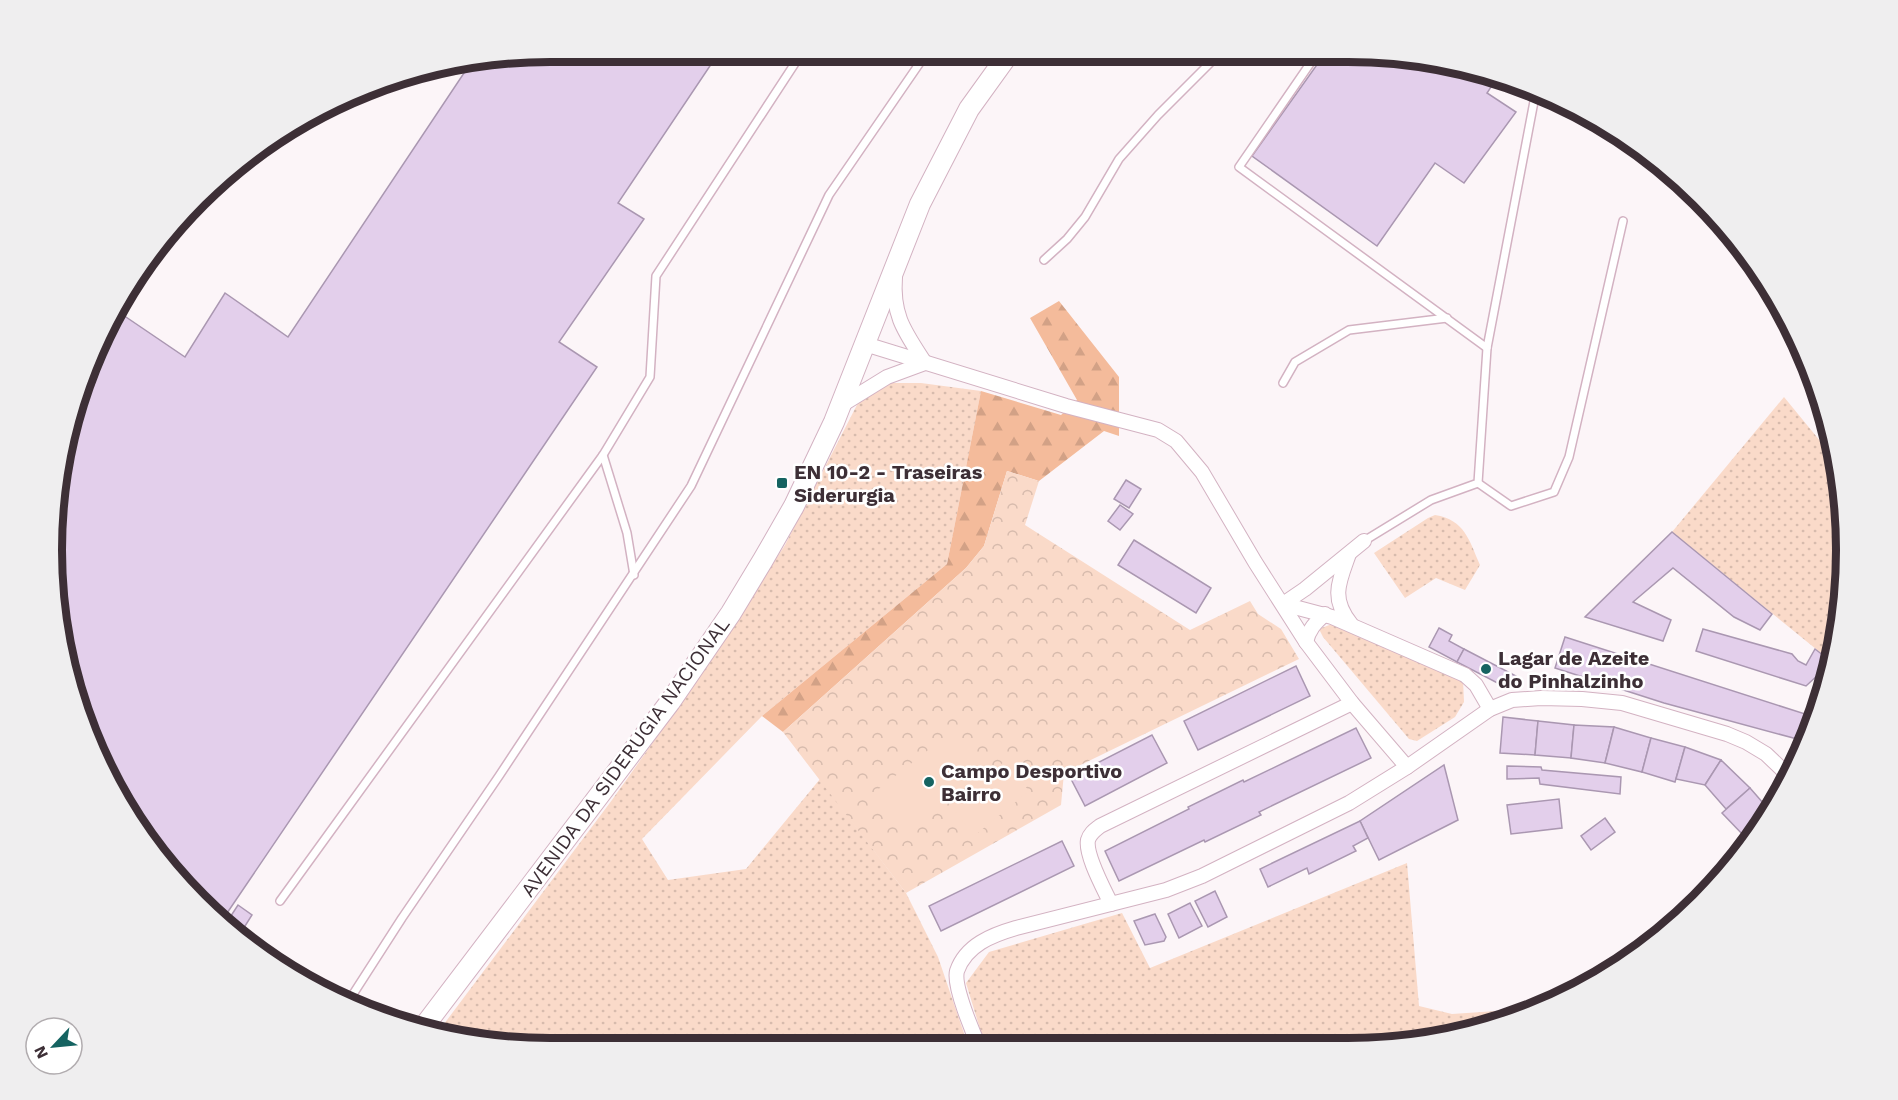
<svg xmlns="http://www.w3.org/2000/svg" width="1898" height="1100" viewBox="0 0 1898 1100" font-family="'Work Sans',sans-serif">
<defs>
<pattern id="grass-dots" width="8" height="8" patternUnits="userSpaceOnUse" patternTransform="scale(1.5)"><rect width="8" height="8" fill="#fadac9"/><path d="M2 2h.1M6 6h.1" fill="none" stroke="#d7bbad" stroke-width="1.8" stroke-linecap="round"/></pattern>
<pattern id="forest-firs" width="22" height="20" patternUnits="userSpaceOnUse" patternTransform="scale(1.5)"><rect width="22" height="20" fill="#f4bb9b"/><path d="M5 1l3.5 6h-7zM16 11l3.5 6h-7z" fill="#d2a186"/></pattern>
<pattern id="park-crowns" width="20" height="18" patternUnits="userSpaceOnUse" patternTransform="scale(1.5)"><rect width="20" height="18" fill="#fadac9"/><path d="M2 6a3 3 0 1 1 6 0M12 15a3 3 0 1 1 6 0" fill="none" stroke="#d7bbad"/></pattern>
</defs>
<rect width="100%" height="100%" fill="#fcf5f8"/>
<g fill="url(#grass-dots)">
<polygon points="889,383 921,383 981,391 947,564 762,716 642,839 668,880 746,869 820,779 906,893 938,957 969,1048 517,1048 438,1032 612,800 686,696 785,545 860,399"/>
<polygon points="1784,397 1839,464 1847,550 1837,647 1832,662 1672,532"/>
<path d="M1435,515C1465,520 1469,540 1480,565L1465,590L1436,578L1405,598L1374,553L1428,518Z"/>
<polygon points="1332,624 1389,643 1463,680 1464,702 1455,717 1417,741 1409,739 1323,637 1319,629"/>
<polygon points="1407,863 1419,1006 1452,1014 1541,1008 1508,1023 1381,1048 987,1048 984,1042 966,983 989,952 1122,913 1150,968"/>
</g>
<polygon fill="url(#forest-firs)" points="1059,301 1119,377 1119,436 1104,431 1039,481 1007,471 984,546 966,568 783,732 762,716 947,564 981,391 1061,415 1077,400 1030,318"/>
<polygon fill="url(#park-crowns)" points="1007,471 1039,481 1025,525 1190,630 1250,601 1258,614 1281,629 1299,659 1064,773 1061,805 906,893 783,732 966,568 984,546"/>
<g fill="#fadac9">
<polygon points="955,729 987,770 904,837 871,795"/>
<polygon points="1005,761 1029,791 974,836 951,806"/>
</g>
<g fill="#e3cfeb" stroke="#aa97b1" stroke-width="1.5">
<polygon points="550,51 720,51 618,203 644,219 559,342 597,367 223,919 154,854 78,711 52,582 68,421 110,329 120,313 185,357 225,293 288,337 470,64"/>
<polygon points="1326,52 1381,52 1490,74 1497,78 1487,93 1516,112 1464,183 1435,163 1377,246 1252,156"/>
<polygon points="1819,393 1827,417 1825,418 1814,397"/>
<polygon points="1126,480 1141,489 1129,508 1114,499"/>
<polygon points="1120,505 1133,514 1120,530 1108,521"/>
<polygon points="1672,532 1772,614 1760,630 1734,617 1673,568 1633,602 1671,620 1663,641 1585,617"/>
<polygon points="1134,540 1211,588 1196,613 1118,565"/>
<polygon points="1439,628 1452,635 1449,641 1464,649 1457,662 1429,647"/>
<polygon points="1703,629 1792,654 1798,661 1806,665 1815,649 1832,662 1806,686 1696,651"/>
<polygon points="1565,637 1808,715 1820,703 1809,741 1808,742 1664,703 1555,668"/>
<polygon points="1464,649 1516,676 1509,689 1457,662"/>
<polygon points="1296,666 1310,696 1198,750 1184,721"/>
<polygon points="1503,717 1538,721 1535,755 1500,753"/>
<polygon points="1538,721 1574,725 1571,758 1535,755"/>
<polygon points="1574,725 1614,727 1605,763 1571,758"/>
<polygon points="1614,727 1651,738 1642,772 1605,763"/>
<polygon points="1356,728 1371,758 1259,812 1261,815 1205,842 1204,840 1119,881 1105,851 1189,809 1188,807 1243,780 1244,782"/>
<polygon points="1152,735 1167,763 1085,806 1070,777"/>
<polygon points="1651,738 1685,747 1675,782 1642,772"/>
<polygon points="1685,747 1721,760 1705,785 1676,779"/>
<polygon points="1721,760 1750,788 1726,809 1705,785"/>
<polygon points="1444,765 1458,820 1379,860 1360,821"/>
<polygon points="1507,766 1541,767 1542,770 1621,777 1620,794 1540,784 1539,778 1507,779"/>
<polygon points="1750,788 1771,812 1768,817 1746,838 1722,813"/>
<polygon points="1559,799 1562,828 1511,834 1507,805"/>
<polygon points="1768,817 1763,827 1750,843 1746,838"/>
<polygon points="1605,818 1615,832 1591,850 1581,836"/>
<polygon points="1360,821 1368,838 1353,846 1356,851 1309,874 1307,868 1268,887 1260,869"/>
<polygon points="1062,841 1074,866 941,931 929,906"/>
<polygon points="1215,891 1227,917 1208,927 1195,901"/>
<polygon points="1190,903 1202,926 1179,938 1168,914"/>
<polygon points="238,905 252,915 240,934 227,922"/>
<polygon points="1155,914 1166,937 1164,941 1145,945 1134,921"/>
</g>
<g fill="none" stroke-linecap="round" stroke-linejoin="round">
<defs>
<g id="lane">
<polyline points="1318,52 1239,167 1487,348"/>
<polyline points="1044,260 1067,239 1085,217 1119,159 1158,115 1221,52"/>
<polyline points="1283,383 1295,362 1349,330 1447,318"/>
<polyline points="603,455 627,533 634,575"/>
<polyline points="1478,483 1511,506 1554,492 1569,457 1623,221"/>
<polyline points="1364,541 1431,500 1478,483 1487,348 1536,91"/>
<polyline points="280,901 603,455 650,377 656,276 803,51"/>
<polyline points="348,1002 402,918 499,776 691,486 829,195 928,51"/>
</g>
<g id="street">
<path d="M895,277C892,316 905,332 925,363"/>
<polyline points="865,344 1066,406 1158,430 1176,441 1202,472 1255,562 1306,642 1352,703 1407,767"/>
<polyline points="840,406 887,377 925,363"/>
<path d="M1349,554C1339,582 1330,598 1351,624"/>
<polyline points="1283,604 1332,617 1465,675 1476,685 1490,709"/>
<polyline points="1283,604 1305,589 1364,541"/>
<path d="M1306,642C1309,629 1315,623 1325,614"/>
<path d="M1111,904C1104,889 1085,855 1088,840C1090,833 1095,830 1100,826L1352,703"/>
<path d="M980,1048C973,1033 953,986 957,971C966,945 992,935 1016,928L1166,890L1202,876L1349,803L1407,767L1490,709L1512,700L1541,698L1582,699L1622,703L1727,734L1746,742L1766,754L1790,777"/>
</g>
<polyline id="primary" points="422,1029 670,702 731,613 763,560 794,506 834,422 920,204 969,109 1010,52"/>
</defs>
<use href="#lane" stroke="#d3b2c2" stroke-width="10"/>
<use href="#street" stroke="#d3b2c2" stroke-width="16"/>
<use href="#primary" stroke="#d3b2c2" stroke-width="22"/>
<use href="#lane" stroke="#fff" stroke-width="7"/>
<use href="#street" stroke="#fff" stroke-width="14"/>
<use href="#primary" stroke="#fff" stroke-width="20"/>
</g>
<g fill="#156361" stroke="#fff" stroke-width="2">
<rect x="776" y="477" width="12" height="12" rx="3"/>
<circle cx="1486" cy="669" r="6"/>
<circle cx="929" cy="782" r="6"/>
</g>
<g text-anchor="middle" stroke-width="5" stroke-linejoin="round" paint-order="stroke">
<g font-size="20" font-weight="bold" fill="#3d2f36" stroke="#fff" text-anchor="start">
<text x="794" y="479">EN 10-2 - Traseiras<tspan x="794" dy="23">Siderurgia</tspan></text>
<text x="1498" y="665">Lagar de Azeite<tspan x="1498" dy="23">do Pinhalzinho</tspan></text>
<text x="941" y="778">Campo Desportivo<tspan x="941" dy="23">Bairro</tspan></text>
</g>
<g font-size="20" fill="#3d2f36" stroke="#fff">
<text transform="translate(625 757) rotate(-54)" y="7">AVENIDA DA SIDERUGIA NACIONAL</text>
</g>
</g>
<path d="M0 0H1898V1100H0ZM550 62H1348A488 488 0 0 1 1836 550V550A488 488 0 0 1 1348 1038H550A488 488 0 0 1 62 550V550A488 488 0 0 1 550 62Z" fill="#efeeef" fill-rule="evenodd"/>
<path fill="none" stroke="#3d2f36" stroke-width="8" d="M550 62H1348A488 488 0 0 1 1836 550V550A488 488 0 0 1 1348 1038H550A488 488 0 0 1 62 550V550A488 488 0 0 1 550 62Z"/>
<g transform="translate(54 1046) rotate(244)"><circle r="28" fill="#ffffff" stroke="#b1acaf" stroke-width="1.5"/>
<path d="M0-4.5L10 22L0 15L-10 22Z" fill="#156361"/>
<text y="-9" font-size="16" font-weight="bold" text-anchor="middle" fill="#3d2f36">N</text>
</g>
</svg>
